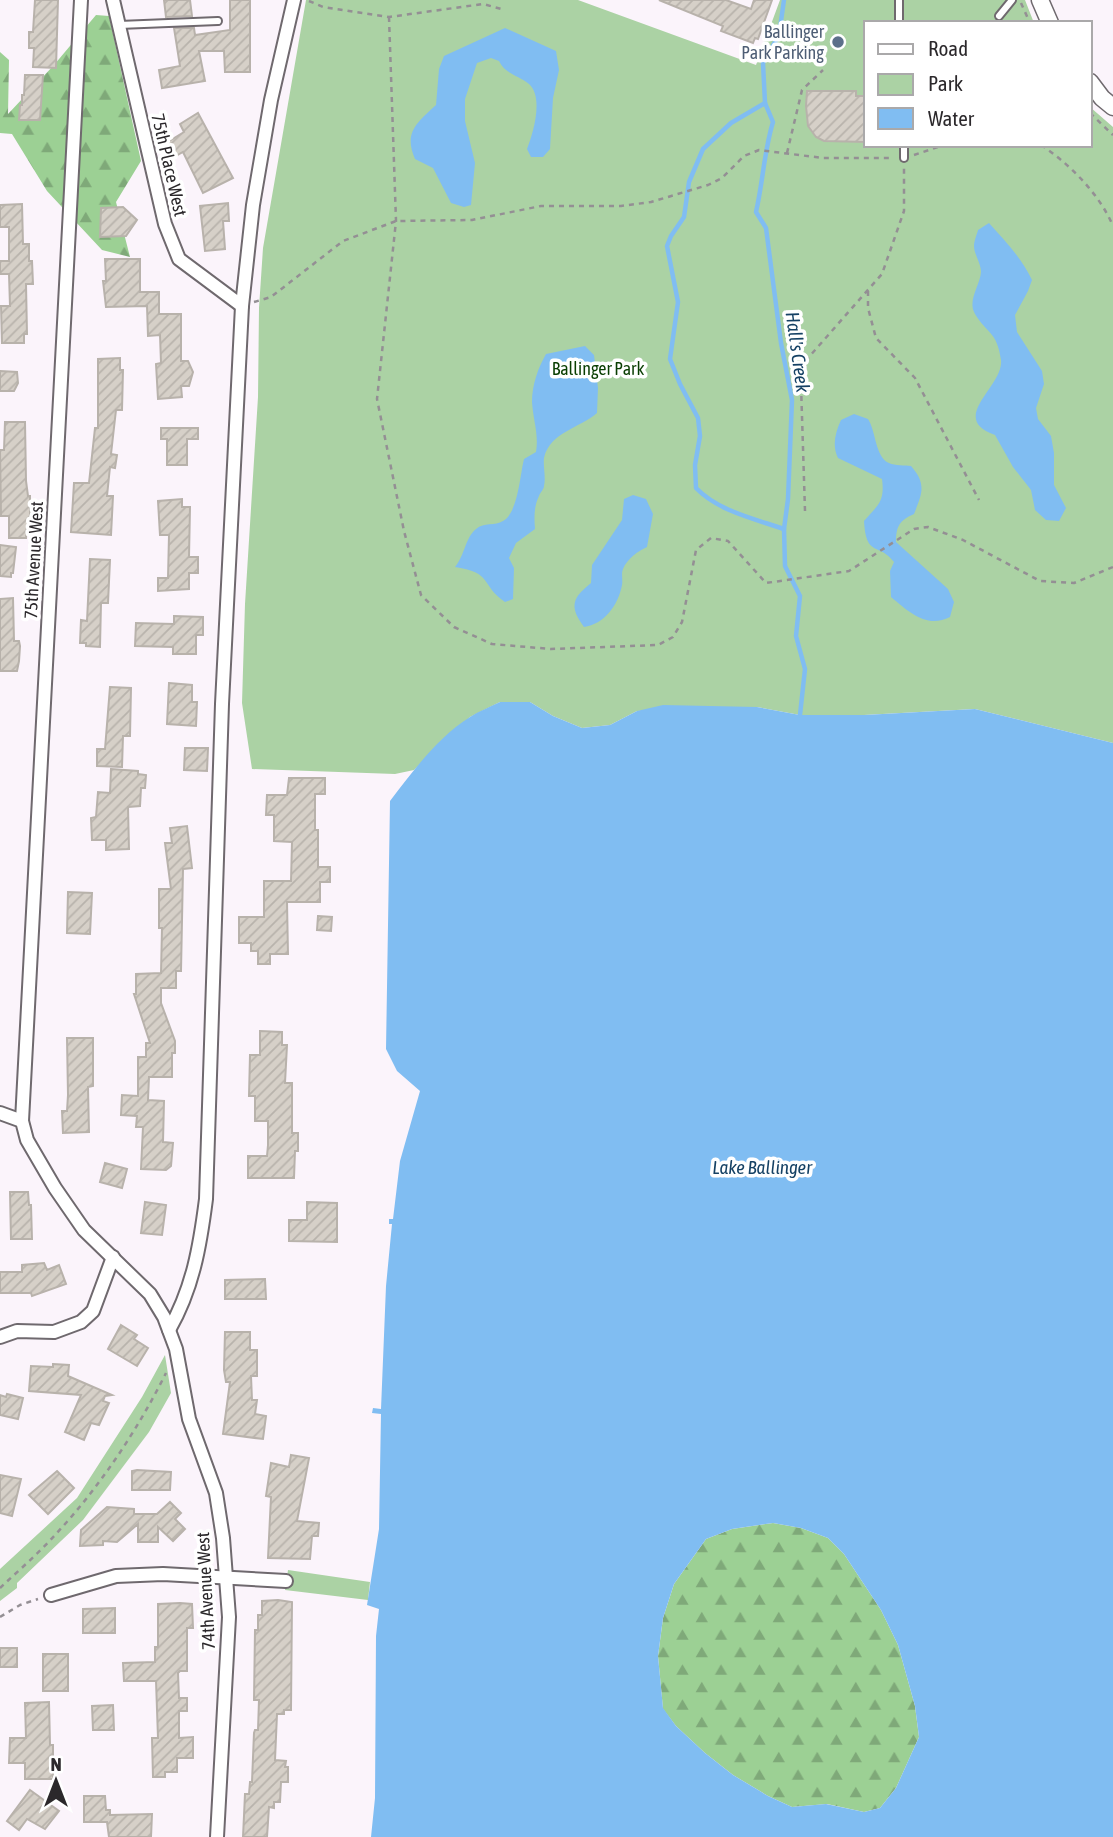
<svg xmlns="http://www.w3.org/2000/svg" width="1113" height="1837" viewBox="0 0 1113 1837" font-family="'Asap Condensed',sans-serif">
<defs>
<pattern id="forest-firs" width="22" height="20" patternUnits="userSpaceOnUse" patternTransform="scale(1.75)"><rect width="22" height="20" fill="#9cd094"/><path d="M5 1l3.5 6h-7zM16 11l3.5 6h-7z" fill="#7fa979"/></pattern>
<pattern id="building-hatch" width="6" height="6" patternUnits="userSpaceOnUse" patternTransform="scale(1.75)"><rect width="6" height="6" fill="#d6d0c8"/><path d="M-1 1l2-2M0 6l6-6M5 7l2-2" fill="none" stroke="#b8b3ac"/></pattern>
</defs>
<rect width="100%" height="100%" fill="#fbf4fb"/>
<g fill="url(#forest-firs)">
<polygon points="96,15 109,16 141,161 116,202 130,257 102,250 47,191 12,134 0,133 0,52 9,60 8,114 54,65"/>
<polygon points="773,1523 801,1528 828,1538 844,1554 881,1610 898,1645 915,1706 919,1737 896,1788 880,1808 864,1812 827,1804 792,1807 768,1796 733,1775 705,1753 676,1726 663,1709 658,1656 663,1618 674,1584 706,1539 732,1529"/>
</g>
<g fill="#abd2a4">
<polygon points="306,0 578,0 756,65 780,0 1025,0 1034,23 866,23 866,145 1090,145 1090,107 1113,127 1113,743 975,709 864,715 800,715 757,707 637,711 610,725 582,728 553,716 530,702 500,702 470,717 414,770 395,774 252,769 242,703 245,604 258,397 259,308 263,248"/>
<polygon points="165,1355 171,1393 149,1432 83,1520 17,1583 17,1588 0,1601 0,1569 77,1498 142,1397"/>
<polygon points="288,1570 370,1582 368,1600 285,1590"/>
</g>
<g fill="#80bdf2" fill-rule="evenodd">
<path d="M505,28L556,51L559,70L553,98L550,149L543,157H531L527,149C533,134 544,97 529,84C518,75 505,74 499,61L491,58L477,63L465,99V121L475,163L471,205L464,207L451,203L433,168L415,159C403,132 418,122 436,105L439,69L444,56Z"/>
<path d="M989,223C1005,241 1021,257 1032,280L1028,291L1015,315L1017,332L1042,371L1044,384L1036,408L1038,419L1051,436L1054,453V485L1066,508L1059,521L1046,520L1035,510L1031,490L1013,467L995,435C947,418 1004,387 1001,360C997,331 987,334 975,314C967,300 980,286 981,272C981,263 974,254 974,246C974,241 977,234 978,230Z"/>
<path d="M585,346L594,355L598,388L597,413C580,428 550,432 544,458C543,467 546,477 544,486C544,489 540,493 539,496C534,506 534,517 535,529L516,543L509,558L514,568L513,599L505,602C480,585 494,573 455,567C465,555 465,538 476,529C484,522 495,526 503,521C518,513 520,475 524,459L536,452C539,435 533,419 532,402C532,385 538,368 546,354Z"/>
<path d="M854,414L868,419C876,431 875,457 889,463C895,466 905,465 911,466C927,484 922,494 914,514C900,520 896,526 896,542L948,589L954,602L950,617C927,629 909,612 891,597L890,571L894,562C879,542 866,558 864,521C878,505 885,502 882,479L838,458C832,446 835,433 841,420Z"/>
<path d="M633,495L646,499L653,514L647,547C638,551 627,559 623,569C621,574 623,580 622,585C618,606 604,624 584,627C569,607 572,598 591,583L592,565L622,520L624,499Z"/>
<path d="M500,702H530L553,716L582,728L610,725L637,711L663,705L757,707L800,715H864L975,709L1113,743V1837H371L375,1798L376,1636L379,1609L367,1605L379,1529L381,1414L372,1413L373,1408L381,1409L386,1286L392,1224H389V1219H393L400,1161L420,1091L397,1071L386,1049L390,801C413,771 438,737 470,717C479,711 490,707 500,702ZM773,1523L801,1528L828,1538L844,1554L881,1610L898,1645L915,1706L919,1737L896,1788L880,1808L864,1812L826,1804L792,1807L768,1796L733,1775L705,1753L676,1726L663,1708L658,1656L663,1618L674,1584L706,1539L732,1529Z"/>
</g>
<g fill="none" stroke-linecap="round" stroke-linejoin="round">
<g stroke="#80bdf2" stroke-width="4.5">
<path d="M784,0L779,35L763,63L765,103L773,122C764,151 763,182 756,212L766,228L781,343L792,400L788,499L784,529L785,566L800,596L796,636L805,669L800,715"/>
<path d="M765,103L731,123L703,149L689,182L684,217L671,236L667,246L678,302L670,359L680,384L698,418L700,436L695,465L696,488C718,511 755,519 784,529"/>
</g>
</g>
<g fill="url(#building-hatch)" stroke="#b8b2ab" stroke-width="2">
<polygon points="35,0 58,0 56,68 33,67 34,48 29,48 29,32 33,32"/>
<polygon points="164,0 190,0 192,16 166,17"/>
<polygon points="230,0 250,0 250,72 225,72 224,51 199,51 205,81 162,88 159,70 180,66 174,28 194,28 195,35 230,30"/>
<polygon points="659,0 726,0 751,9 754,0 772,0 758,39 755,38 753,43 721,31 723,26"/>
<polygon points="25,75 43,75 40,120 19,120 20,105 22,105 22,95 24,95"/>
<polygon points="807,91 856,91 856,96 866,96 866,142 824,141 816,137 808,126 806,106"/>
<polygon points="198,113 233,178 203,193 183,152 174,157 166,143 184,132 180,124"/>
<polygon points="228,203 229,221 223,221 225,249 205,251 200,206"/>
<polygon points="22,204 23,244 29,244 29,261 32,261 33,284 26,284 27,334 24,334 24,343 2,343 1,306 10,306 9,274 0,274 0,261 9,261 9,227 0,227 0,205"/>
<polygon points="123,207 137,220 126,236 100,237 101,208"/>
<polygon points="105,259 140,259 140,292 159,292 159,314 181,314 181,361 188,361 193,372 189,386 181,386 182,397 158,399 156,364 161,363 160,335 148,336 147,306 106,307 103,281 106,281"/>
<polygon points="120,358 120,370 123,370 122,410 116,410 111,454 117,455 115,468 110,467 107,496 113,496 111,535 71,532 74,483 89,483 95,428 98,428 98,359"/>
<polygon points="0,371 17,372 18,383 14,391 0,391"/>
<polygon points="5,422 25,422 26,481 28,496 30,496 30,526 27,526 26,538 9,538 9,516 1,516 0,450 4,450"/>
<polygon points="161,428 198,428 198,439 187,439 187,465 167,465 167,439 161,439"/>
<polygon points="182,499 182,507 190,507 189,557 198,557 198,573 189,573 189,589 158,591 158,578 168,578 169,535 160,535 158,501"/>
<polygon points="0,545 16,547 13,573 11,573 11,577 0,576"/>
<polygon points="90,559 110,560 108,603 101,603 100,647 86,646 86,643 80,643 81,620 87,621"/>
<polygon points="13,598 14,641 19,641 20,646 19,661 17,671 0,671 0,599"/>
<polygon points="174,616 203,617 203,635 196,635 196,654 173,654 173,647 135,646 136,623 174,624"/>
<polygon points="169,683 192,685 192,702 197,702 196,726 167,724"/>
<polygon points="110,687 131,688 130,736 123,736 122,767 97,766 97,749 105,749"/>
<polygon points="185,748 208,748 207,771 184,770"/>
<polygon points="111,769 138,771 138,774 146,775 145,788 141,788 140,806 128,807 129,849 106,850 106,840 92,840 91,818 96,817 98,792 110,793"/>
<polygon points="289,778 325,778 325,794 315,794 315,830 318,830 318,867 330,867 330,882 320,882 320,902 287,902 288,954 270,954 270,964 258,964 258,951 251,951 251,943 239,943 239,917 264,917 264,881 291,881 292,842 274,841 274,815 266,815 267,795 287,795"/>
<polygon points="187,826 192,868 183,869 181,971 176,971 176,988 161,988 161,1003 175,1041 175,1053 172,1053 172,1077 149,1077 148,1100 164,1101 163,1142 173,1143 171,1166 166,1170 141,1169 143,1127 136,1127 137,1116 121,1115 122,1095 138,1096 138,1057 146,1057 146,1043 150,1043 134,994 136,994 136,974 161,973 162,928 159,928 159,889 171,889 165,843 172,843 170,828"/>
<polygon points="68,892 92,893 90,934 67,933"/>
<polygon points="318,916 332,917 331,931 317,930"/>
<polygon points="260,1031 282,1032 282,1045 287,1045 285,1083 292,1083 292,1133 298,1133 298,1151 295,1151 294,1178 248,1178 248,1156 267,1156 268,1145 268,1121 255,1121 255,1096 249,1096 250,1055 260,1055"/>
<polygon points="67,1038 93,1038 93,1086 88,1087 89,1132 63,1133 62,1111 67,1111 68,1095"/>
<polygon points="105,1163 127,1169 122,1188 100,1182"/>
<polygon points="10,1192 28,1192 29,1205 31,1205 32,1239 11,1239"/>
<polygon points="145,1202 166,1205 162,1235 141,1233"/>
<polygon points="307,1202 337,1203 337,1242 289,1241 289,1220 307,1220"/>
<polygon points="44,1263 47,1270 59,1265 66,1284 32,1296 31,1293 0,1293 0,1272 22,1272 22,1265"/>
<polygon points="265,1279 266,1299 225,1299 225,1280"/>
<polygon points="121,1325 137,1335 134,1339 148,1348 137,1366 108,1349"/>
<polygon points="225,1332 250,1332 250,1350 257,1350 257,1376 251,1376 252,1400 257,1400 255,1414 266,1416 263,1439 223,1434 230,1382 226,1382 224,1370"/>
<polygon points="53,1364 69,1365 68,1376 112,1395 105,1396 103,1401 109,1403 99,1425 91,1423 84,1440 65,1432 81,1395 29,1391 31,1366 53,1367"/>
<polygon points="7,1394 23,1398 18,1419 0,1415 0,1395 6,1397"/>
<polygon points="291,1455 309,1458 297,1521 319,1523 318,1536 312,1536 310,1559 268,1558 271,1497 266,1496 271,1463 289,1467"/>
<polygon points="137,1470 171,1472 170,1490 132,1490 132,1471"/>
<polygon points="57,1471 74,1488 48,1514 29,1495"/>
<polygon points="0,1475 21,1479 12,1516 0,1513"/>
<polygon points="170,1502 181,1513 175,1519 185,1529 173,1541 158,1527 158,1542 138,1542 138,1524 117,1542 103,1541 103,1545 80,1546 81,1530 107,1507 134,1509 134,1514 157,1514"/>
<polygon points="278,1600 292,1602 291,1710 284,1710 284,1714 277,1714 275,1760 286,1761 285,1767 288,1767 288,1782 281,1782 280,1802 274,1802 274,1808 269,1807 267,1837 243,1837 245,1794 249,1794 250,1782 252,1782 254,1733 255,1730 258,1730 259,1700 254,1700 255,1630 258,1630 258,1615 262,1615 262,1601"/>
<polygon points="180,1603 192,1604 193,1628 187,1628 187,1671 180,1671 178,1673 179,1698 187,1698 187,1711 179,1711 179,1738 193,1737 193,1758 177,1758 177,1772 165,1772 165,1777 153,1777 152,1738 158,1738 156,1681 124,1681 123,1663 155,1662 155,1647 158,1647 158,1604"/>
<polygon points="115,1608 115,1633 83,1633 83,1609"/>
<rect x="0" y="1648" width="17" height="19"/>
<rect x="43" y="1654" width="25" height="37"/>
<polygon points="49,1702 50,1745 53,1745 53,1779 25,1779 25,1763 9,1763 10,1738 26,1738 25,1703"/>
<polygon points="113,1705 114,1730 93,1730 92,1706"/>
<polygon points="30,1790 59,1811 45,1829 27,1819 19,1830 7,1821"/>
<polygon points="84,1796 105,1796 106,1810 110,1810 110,1815 152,1814 151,1837 109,1837 107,1822 84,1822"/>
</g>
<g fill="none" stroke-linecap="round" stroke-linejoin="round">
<defs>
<g id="service">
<polyline points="899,0 899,23"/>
<polyline points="999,16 1012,0"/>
<polyline points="119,25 218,21"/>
<polyline points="904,145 904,158"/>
</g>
<g id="minor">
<polyline points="113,0 165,224 179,259 242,306"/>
<polyline points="0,1113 22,1121 27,1140 55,1188 84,1230 150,1294 164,1317 176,1349 189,1419 216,1493 223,1538 229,1617 217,1837"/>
<polyline points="22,1121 81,0"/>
<path d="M169,1330C193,1288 200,1246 206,1199L222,704L242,306L253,205L271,100L294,0"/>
<polyline points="0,1337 17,1331 54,1332 81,1322 93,1311 113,1257"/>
<polyline points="51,1595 116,1576 163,1574 286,1581"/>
</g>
<g id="tertiary">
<polyline points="1040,0 1050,23"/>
<polyline points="1090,82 1102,98 1113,107"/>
</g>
</defs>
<use href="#service" stroke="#6f696e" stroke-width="10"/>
<use href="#minor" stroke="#6f696e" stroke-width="16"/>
<use href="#tertiary" stroke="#6f696e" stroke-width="19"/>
<g stroke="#948f94" stroke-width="2.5" stroke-dasharray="5 5" stroke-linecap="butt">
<polyline points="309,1 323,7 389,17 483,4 505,10"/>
<polyline points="1021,3 1030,23"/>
<polyline points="389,17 396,221 377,399 404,531 421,595 454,627 492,644 551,649 658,645 673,637 682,622 696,550 711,538 728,541 766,583 849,571 914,529 928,527 963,540 1040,581 1074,583 1113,567"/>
<polyline points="1090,113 1113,135"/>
<path d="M1041,145C1070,164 1100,195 1113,226"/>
<polyline points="787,153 802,90 823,70"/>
<polyline points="914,155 944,145"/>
<polyline points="868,291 868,308 876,338 915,378 979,500"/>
<polyline points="254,302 271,297 343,241 396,221 472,220 541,206 621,206 651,202 708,185 722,178 744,156 759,150 823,158 893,158"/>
<polyline points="805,511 801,385 808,358 882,274 904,211 904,168"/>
<path d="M0,1588C18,1571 38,1554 55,1535C99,1488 137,1431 166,1373"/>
<polyline points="0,1617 20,1605 38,1599"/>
</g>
<use href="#service" stroke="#fff" stroke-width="6"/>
<use href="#minor" stroke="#fff" stroke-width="12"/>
<use href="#tertiary" stroke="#fff" stroke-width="16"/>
</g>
<circle fill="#5c6f8a" stroke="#fff" stroke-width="2.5" cx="838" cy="42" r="7"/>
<g text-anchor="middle" stroke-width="7" stroke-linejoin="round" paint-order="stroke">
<g font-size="18" fill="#4e5e75" stroke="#fff" text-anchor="end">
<text x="824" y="38">Ballinger<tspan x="824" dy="21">Park Parking</tspan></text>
</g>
<g font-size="18" fill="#2b282b" stroke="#fff">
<text transform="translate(169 165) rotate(77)" y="6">75th Place West</text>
<text transform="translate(34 560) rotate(-87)" y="6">75th Avenue West</text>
<text transform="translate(206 1591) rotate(-93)" y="6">74th Avenue West</text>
</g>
<g font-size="18" fill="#093e02" stroke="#fff">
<text x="598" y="375">Ballinger Park</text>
</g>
<g font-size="19" font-style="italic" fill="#154164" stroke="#fff">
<text transform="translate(798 352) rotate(82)" y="7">Hall's Creek</text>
<text x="762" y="1174">Lake Ballinger</text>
</g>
</g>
<rect x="864" y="21" width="228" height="126" fill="#ffffff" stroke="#aaa9aa" stroke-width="2"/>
<rect x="878" y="44" width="35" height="10" fill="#ffffff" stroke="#aaa9aa" stroke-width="2"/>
<text x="928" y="56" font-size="21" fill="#2b282b">Road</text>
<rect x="878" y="74" width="35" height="21" fill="#abd2a4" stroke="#aaa9aa" stroke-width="2"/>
<text x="928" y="91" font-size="21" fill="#2b282b">Park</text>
<rect x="878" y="108" width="35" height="21" fill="#80bdf2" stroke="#aaa9aa" stroke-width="2"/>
<text x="928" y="126" font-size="21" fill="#2b282b">Water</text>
<g transform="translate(56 1781)" stroke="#ffffff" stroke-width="5" paint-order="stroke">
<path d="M0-5L12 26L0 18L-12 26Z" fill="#2b282b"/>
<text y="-10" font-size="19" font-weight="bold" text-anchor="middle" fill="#2b282b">N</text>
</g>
</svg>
